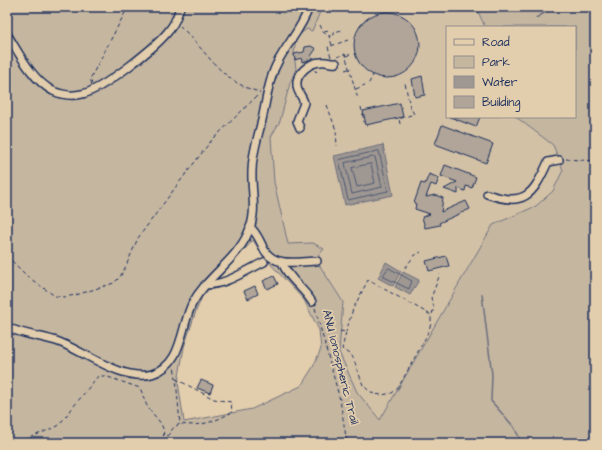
<svg xmlns="http://www.w3.org/2000/svg" width="602" height="450" viewBox="0 0 602 450" font-family="'Architects Daughter',sans-serif">
<rect width="100%" height="100%" fill="#e2cdac"/>
<filter id="ink" filterUnits="userSpaceOnUse"><feTurbulence type="fractalNoise" baseFrequency=".025" numOctaves="2"/><feDisplacementMap in="SourceGraphic" scale="8" xChannelSelector="R" yChannelSelector="G"/><feConvolveMatrix kernelMatrix="1 2 1 2 8 2 1 2 1" color-interpolation-filters="sRGB"/></filter>
<g filter="url(#ink)">
<polygon fill="#d3c1a6" points="322,7 418,7 429,12 456,7 476,7 485,27 447,27 447,117 516,117 553,145 563,170 553,191 536,206 493,225 380,420 357,392 339,352 343,302 318,263 313,243 288,245 274,182 271,137 296,69 294,54 296,37 307,29 312,31"/>
<path fill="#c5b6a0" stroke="#70727f" fill-rule="evenodd" d="M7,7H322L312,31L307,29L296,37L294,54L296,69L290,83L280,121L271,137L274,182L288,244L313,243L324,249L317,257L318,263L343,302L339,352L357,392L380,420L493,225L536,206L553,191L563,170L553,145L516,117H575V27H485L476,7H595V443H10L7,438ZM253,240L264,257L304,300L319,330L321,349L313,367L301,386L252,409L184,422L178,382L184,347L196,311L202,297Z"/>
<g fill="#9e9792" stroke="#6a6d7d">
<polygon points="383,145 393,195 345,205 334,156"/>
<polygon points="386,262 401,271 393,286 378,278"/>
<polygon points="403,272 419,280 410,295 395,287"/>
</g>
<g fill="none" stroke-linecap="round" stroke-linejoin="round">
<g stroke="#4f5973" stroke-width="1">
<polygon points="379,151 388,191 348,200 339,160"/>
<polygon points="375,157 382,187 352,194 345,163"/>
<polygon points="371,164 375,183 357,187 352,168"/>
<polygon points="389,268 412,281 409,289 384,277 384,274"/>
</g>
<g stroke="#6a6d7d" stroke-width="1.5">
<polyline points="536,18 554,7"/>
<polyline points="482,294 492,375 491,401 514,427 522,443"/>
<polyline points="393,439 397,443"/>
</g>
</g>
<g fill="#b0a598" stroke="#1b2f5e">
<circle cx="387" cy="45" r="33"/>
<polygon points="311,46 316,49 311,56 312,59 302,62 301,58 295,60 294,54 304,52 305,47"/>
<polygon points="422,76 425,95 415,97 412,79"/>
<polygon points="400,103 403,117 366,125 363,111"/>
<polygon points="450,117 480,117 476,127"/>
<polygon points="442,125 493,144 486,163 435,144"/>
<polygon points="445,165 476,177 472,188 466,186 465,191 458,188 458,194 444,189 457,182 441,176"/>
<polygon points="429,174 439,178 436,186 431,184 426,197 435,195 443,198 441,212 466,201 470,209 439,223 440,225 425,228 422,217 430,214 415,209 416,204 414,203 421,183 425,184"/>
<polygon points="446,256 449,266 429,271 426,261"/>
<polygon points="274,276 278,284 267,289 263,281"/>
<polygon points="255,286 258,294 248,299 244,291"/>
<polygon points="201,380 213,385 210,393 197,388"/>
</g>
<g fill="none" stroke-linecap="round" stroke-linejoin="round">
<defs>
<g id="minor">
<path d="M7,34C19,53 32,80 53,91C62,95 73,96 82,94C102,90 158,46 170,29C175,23 178,14 180,7"/>
<path d="M300,128L297,121L304,103C303,97 297,92 297,86C295,74 310,62 321,62C327,61 330,64 336,63"/>
<path d="M487,194C525,207 533,195 548,162L559,160"/>
<path d="M250,227C258,234 260,242 265,251C276,268 300,261 317,261"/>
<path d="M282,262C288,279 303,287 312,302"/>
<path d="M205,285C226,285 245,271 264,262"/>
<path d="M7,327C23,335 42,336 59,342C85,352 124,382 152,374C183,364 180,329 192,304C206,277 236,261 248,233C258,212 251,192 252,171C252,153 258,137 262,120C265,106 267,92 271,79C278,52 301,33 309,7"/>
</g>
</defs>
<use href="#minor" stroke="#1b2f5e" stroke-width="10"/>
<g stroke="#1b2f5e" stroke-width="1" stroke-dasharray="4 3" stroke-linecap="butt">
<polyline points="320,25 323,32 329,36"/>
<path d="M180,26C207,51 221,83 260,92"/>
<polyline points="324,31 329,30"/>
<polyline points="332,45 329,36 334,35 334,32 342,30 343,32"/>
<polyline points="346,56 351,54"/>
<polyline points="331,57 328,47 348,40"/>
<polyline points="337,57 345,54 358,99"/>
<polyline points="315,70 316,72 317,71"/>
<polyline points="345,70 352,68"/>
<polyline points="92,84 90,79 128,7"/>
<polyline points="356,89 369,83 373,75"/>
<polyline points="327,105 336,130 337,146"/>
<polyline points="361,107 365,126 368,126"/>
<polyline points="400,124 399,119 414,114 410,107 405,83"/>
<polyline points="566,159 595,161"/>
<polyline points="7,256 28,277 55,296 64,297 76,295 114,283 120,277 126,266 138,238 178,184 211,141 260,93"/>
<polyline points="405,268 414,256 421,252"/>
<polyline points="315,308 340,400 347,443"/>
<polyline points="432,314 434,307 431,298 440,274"/>
<polyline points="340,331 346,332 342,349 352,356 354,360 363,385 368,390 374,394 382,395 392,393 398,388 426,337 431,324 431,315 368,280 353,309 346,332"/>
<path d="M176,379L214,399L231,402L232,412C215,422 199,427 180,424"/>
<polyline points="163,442 174,427 180,424 176,379 174,366"/>
<path d="M17,443L58,426L98,376H105L140,388C143,394 144,400 147,406C156,420 168,424 162,443"/>
</g>
<use href="#minor" stroke="#e2cdac" stroke-width="7"/>
</g>
</g>
<g text-anchor="middle" stroke-width="3.5" stroke-linejoin="round" paint-order="stroke">
<g font-size="12" fill="#1b2f5e" stroke="#e2cdac">
<text transform="translate(341 367) rotate(76)" y="4">ANU Ionospheric Trail</text>
</g>
</g>
<rect width="602" height="450" fill="none" stroke="#e2cdac" stroke-width="24"/>
<rect x="12" y="12" width="578" height="426" fill="none" stroke="#1b2f5e" stroke-width="1.5" filter="url(#ink)"/>
<rect x="446" y="26" width="130" height="92" fill="#e2cdac" stroke="#928e8d"/>
<rect x="454" y="39" width="20" height="6" fill="#e2cdac" stroke="#928e8d"/>
<text x="482" y="46" font-size="12" fill="#1b2f5e">Road</text>
<rect x="454" y="56" width="20" height="12" fill="#c5b6a0" stroke="#928e8d"/>
<text x="482" y="66" font-size="12" fill="#1b2f5e">Park</text>
<rect x="454" y="76" width="20" height="12" fill="#9e9792" stroke="#928e8d"/>
<text x="482" y="86" font-size="12" fill="#1b2f5e">Water</text>
<rect x="454" y="96" width="20" height="12" fill="#b0a598" stroke="#928e8d"/>
<text x="482" y="106" font-size="12" fill="#1b2f5e">Building</text>
</svg>
